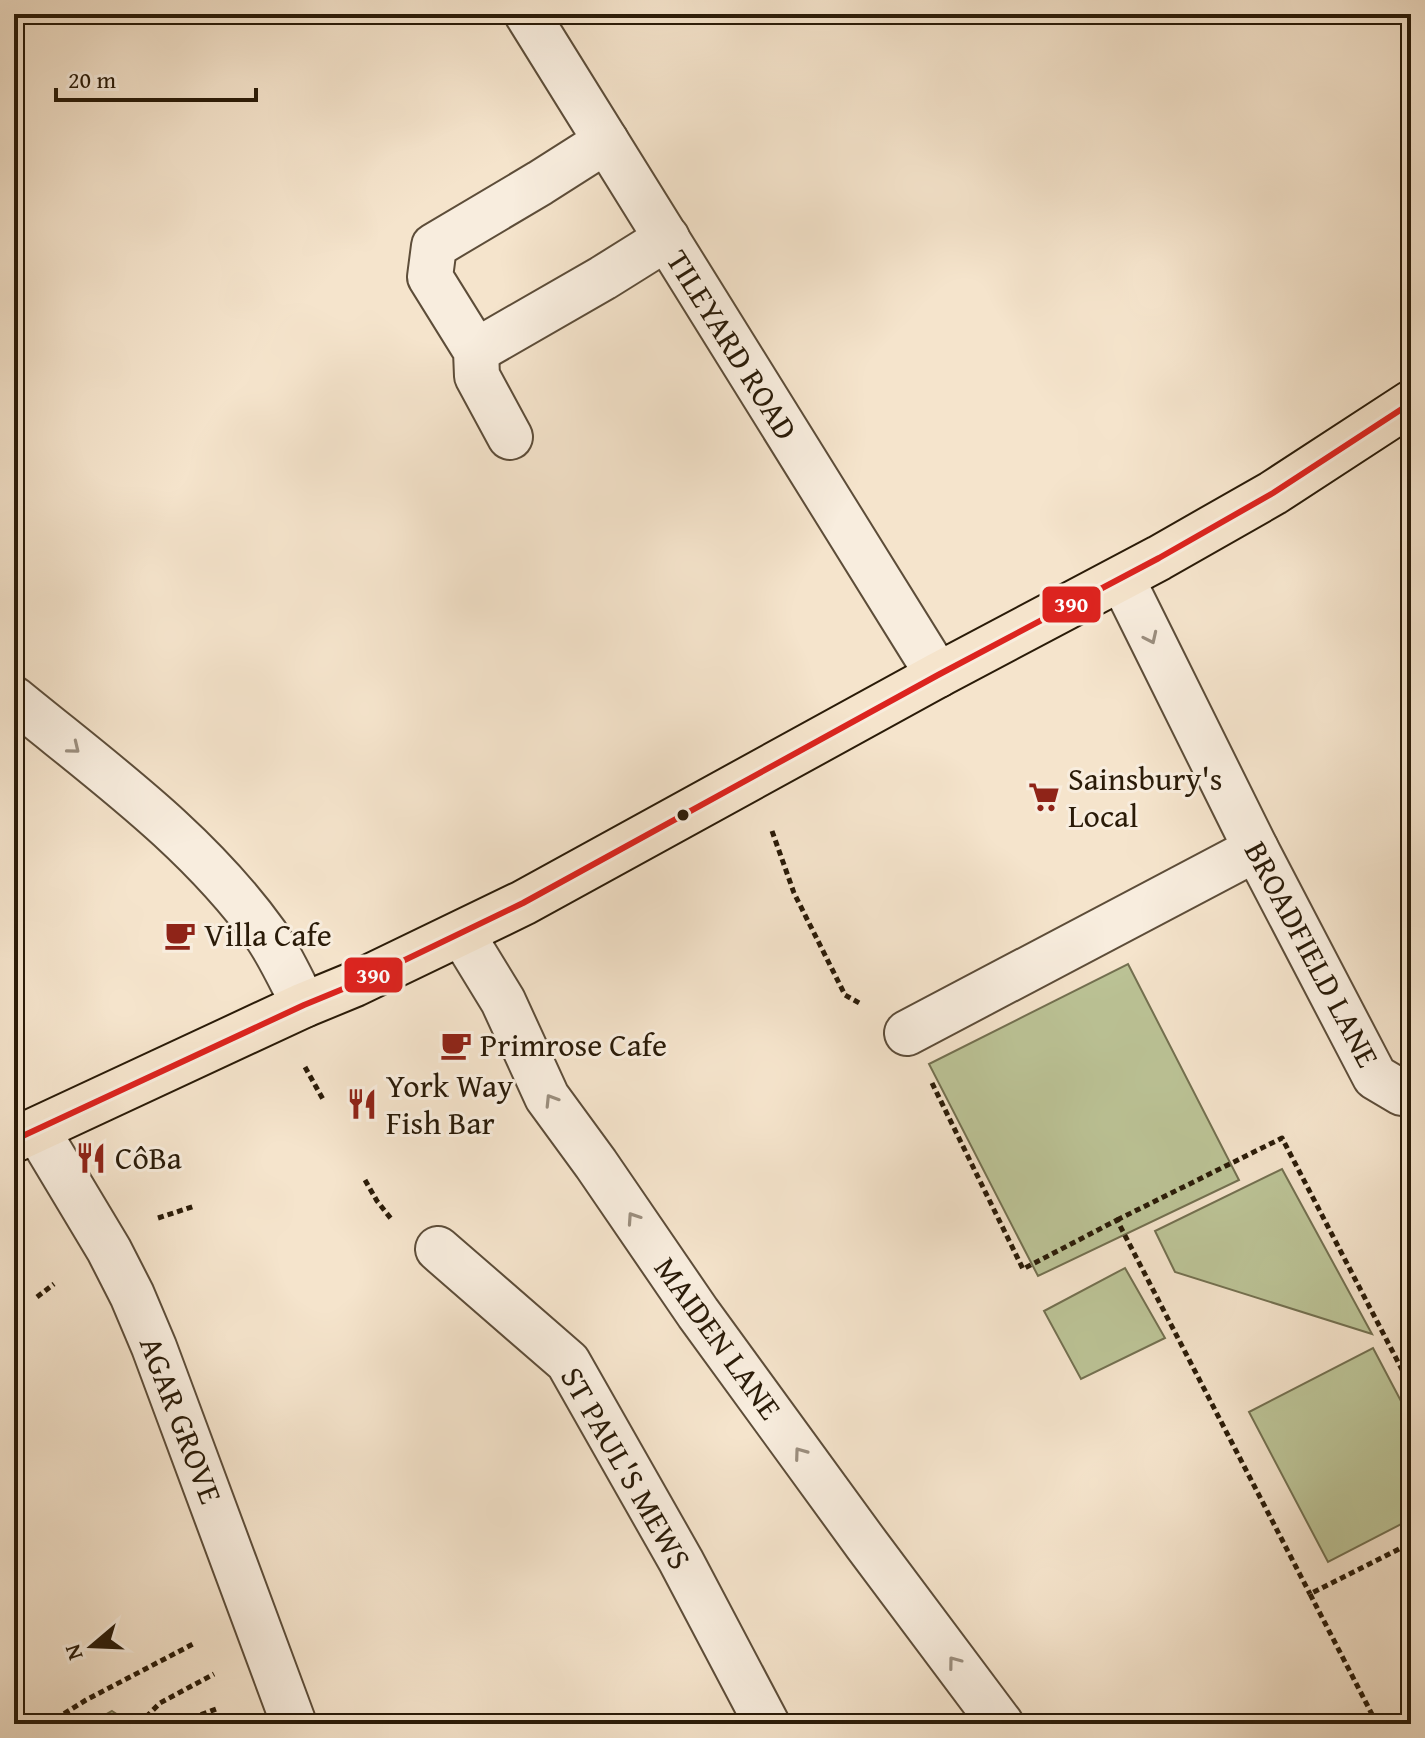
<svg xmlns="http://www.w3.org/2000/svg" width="1425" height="1738" viewBox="0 0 1425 1738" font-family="'Gentium Book Plus',serif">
<rect width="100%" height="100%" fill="#f5e4cc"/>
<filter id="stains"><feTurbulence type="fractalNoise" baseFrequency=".0025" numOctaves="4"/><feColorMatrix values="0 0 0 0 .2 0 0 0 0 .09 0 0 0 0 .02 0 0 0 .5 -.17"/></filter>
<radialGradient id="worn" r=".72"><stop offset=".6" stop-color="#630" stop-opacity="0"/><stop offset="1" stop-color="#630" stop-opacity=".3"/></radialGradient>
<g fill="#bcc497" stroke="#737050" stroke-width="2">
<polygon points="1128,964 1239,1180 1038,1276 929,1064"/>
<polygon points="1282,1169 1372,1334 1175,1272 1155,1231"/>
<polygon points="1125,1268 1165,1338 1081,1379 1044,1311"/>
<polygon points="1373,1348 1411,1420 1411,1519 1328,1562 1249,1412"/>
<polygon points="112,1711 132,1724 89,1724"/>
</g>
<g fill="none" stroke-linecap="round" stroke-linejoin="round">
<defs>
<g id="minor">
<polyline points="527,14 938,675"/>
<polyline points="476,351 603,278 667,238"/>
<polyline points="510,437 477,376 476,351 430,277 434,246 540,183 606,141"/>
<polyline points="1122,579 1256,849 1375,1077 1402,1093 1411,1088"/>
<path d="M14,699C103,772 198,840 266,935C281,957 292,982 304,1005"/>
<polyline points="462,934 503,1001 547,1097 596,1164 698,1313 867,1545 1001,1724"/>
<polyline points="907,1033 1256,849"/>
<polyline points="37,1130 109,1250 132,1295 154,1347 294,1724"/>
<polyline points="438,1249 568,1362 681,1561 767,1724"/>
</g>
<polyline id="major" points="14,1140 304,1005 355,984 523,903 938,675 1159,558 1273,493 1411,403"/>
</defs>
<use href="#minor" stroke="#5d4d39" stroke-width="48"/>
<use href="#major" stroke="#2a1b08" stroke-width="48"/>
<g stroke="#2a1b08" stroke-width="5" stroke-dasharray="6 4" stroke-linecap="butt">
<polyline points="772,831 794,893 845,995 861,1004"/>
<polyline points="305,1067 324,1101"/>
<polyline points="932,1083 1023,1269 1117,1220 1310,1594"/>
<polyline points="365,1180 377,1201 392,1220"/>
<polyline points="158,1218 195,1206"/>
<polyline points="1117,1220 1282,1138 1411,1387"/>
<polyline points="37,1297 54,1284"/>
<polyline points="47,1724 86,1700 195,1643"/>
<polyline points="139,1724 160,1703 214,1674"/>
<polyline points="185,1724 186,1720 219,1708"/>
<polyline points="1377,1724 1310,1594 1411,1543"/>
</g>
<use href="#minor" stroke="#f8edde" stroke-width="44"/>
<use href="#major" stroke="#f5e4cc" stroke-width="44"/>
<defs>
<polyline id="bus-1" points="14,1140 304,1005 355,984 523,903 938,675 1159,558 1273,493 1411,403"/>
</defs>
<use href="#bus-1" stroke="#f8edde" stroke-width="12"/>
<use href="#bus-1" stroke="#dc241f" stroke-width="6"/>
</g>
<defs><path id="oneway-chevron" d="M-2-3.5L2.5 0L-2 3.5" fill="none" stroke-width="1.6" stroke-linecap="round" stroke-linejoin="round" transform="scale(2)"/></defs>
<g stroke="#9b8e7e">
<use href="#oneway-chevron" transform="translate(1151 638) rotate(65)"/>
<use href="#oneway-chevron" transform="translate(74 748) rotate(39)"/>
<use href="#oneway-chevron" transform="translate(551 1100) rotate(-122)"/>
<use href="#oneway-chevron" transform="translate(633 1218) rotate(-124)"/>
<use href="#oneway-chevron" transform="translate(800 1453) rotate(-126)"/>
<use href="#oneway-chevron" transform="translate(954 1662) rotate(-127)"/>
</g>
<defs>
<symbol id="supermarket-bare" viewBox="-9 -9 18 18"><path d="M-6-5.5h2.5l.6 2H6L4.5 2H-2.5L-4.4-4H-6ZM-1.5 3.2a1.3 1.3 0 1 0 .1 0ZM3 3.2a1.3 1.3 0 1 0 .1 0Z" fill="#8f2418" stroke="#f8edde" stroke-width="2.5" paint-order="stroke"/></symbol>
<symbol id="cafe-bare" viewBox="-9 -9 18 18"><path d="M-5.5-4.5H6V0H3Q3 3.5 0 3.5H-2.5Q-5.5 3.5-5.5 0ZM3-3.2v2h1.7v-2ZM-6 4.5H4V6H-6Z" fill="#8f2418" stroke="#f8edde" stroke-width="2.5" paint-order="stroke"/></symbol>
<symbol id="restaurant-bare" viewBox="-9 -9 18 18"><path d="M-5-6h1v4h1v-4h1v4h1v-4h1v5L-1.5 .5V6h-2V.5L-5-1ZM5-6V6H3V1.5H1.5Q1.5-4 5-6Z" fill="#8f2418" stroke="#f8edde" stroke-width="2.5" paint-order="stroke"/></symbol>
</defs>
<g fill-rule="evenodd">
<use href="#supermarket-bare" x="1022" y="775" width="44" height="44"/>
<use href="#cafe-bare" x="158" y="913" width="44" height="44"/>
<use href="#cafe-bare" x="434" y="1023" width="44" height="44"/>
<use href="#restaurant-bare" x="340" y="1082" width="44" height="44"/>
<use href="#restaurant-bare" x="69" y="1136" width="44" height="44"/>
</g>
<circle fill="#2a1b08" stroke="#f8edde" stroke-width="3" cx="683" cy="815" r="7"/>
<g text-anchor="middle" stroke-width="6" stroke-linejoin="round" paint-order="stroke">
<g font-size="32" fill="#2a1b08" stroke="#f8edde">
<text transform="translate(732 345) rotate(58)" y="11">TILEYARD ROAD</text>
<text transform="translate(1312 954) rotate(62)" y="11">BROADFIELD LANE</text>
<text transform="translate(718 1338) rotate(54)" y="11">MAIDEN LANE</text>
<text transform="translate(181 1420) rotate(69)" y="11">AGAR GROVE</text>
<text transform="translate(626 1468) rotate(60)" y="11">ST PAUL'S MEWS</text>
</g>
<g font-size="32" fill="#2a1b08" stroke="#f8edde" text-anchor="start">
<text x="1068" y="790">Sainsbury's<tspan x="1068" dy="37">Local</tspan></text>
<text x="204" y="946">Villa Cafe</text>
<text x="480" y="1056">Primrose Cafe</text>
<text x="386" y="1097">York Way<tspan x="386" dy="37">Fish Bar</tspan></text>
<text x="115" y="1169">CôBa</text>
</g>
</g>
<g stroke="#f8edde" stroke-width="3">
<rect x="1041" y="585" width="61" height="39" rx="8" fill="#dc241f"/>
<rect x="343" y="956" width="61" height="38" rx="8" fill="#dc241f"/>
</g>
<g font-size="22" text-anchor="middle" font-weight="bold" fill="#fff">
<text x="1071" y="612">390</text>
<text x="373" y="983">390</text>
</g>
<rect width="1425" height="1738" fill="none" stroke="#f5e4cc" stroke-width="48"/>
<rect x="16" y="16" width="1393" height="1706" fill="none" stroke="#2a1b08" stroke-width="4"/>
<rect x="24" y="24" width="1377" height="1690" fill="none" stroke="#2a1b08" stroke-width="2"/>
<g transform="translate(92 1646) rotate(251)" stroke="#f8edde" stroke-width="6" paint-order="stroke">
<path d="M0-6L14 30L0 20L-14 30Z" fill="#2a1b08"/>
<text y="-12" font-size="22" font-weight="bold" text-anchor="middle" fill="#2a1b08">N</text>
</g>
<path d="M56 88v12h200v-12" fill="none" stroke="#2a1b08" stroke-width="4"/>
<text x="68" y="88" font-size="24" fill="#2a1b08" stroke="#f8edde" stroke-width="6" paint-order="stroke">20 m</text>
<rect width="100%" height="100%" filter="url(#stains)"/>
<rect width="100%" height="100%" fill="url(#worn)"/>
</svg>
